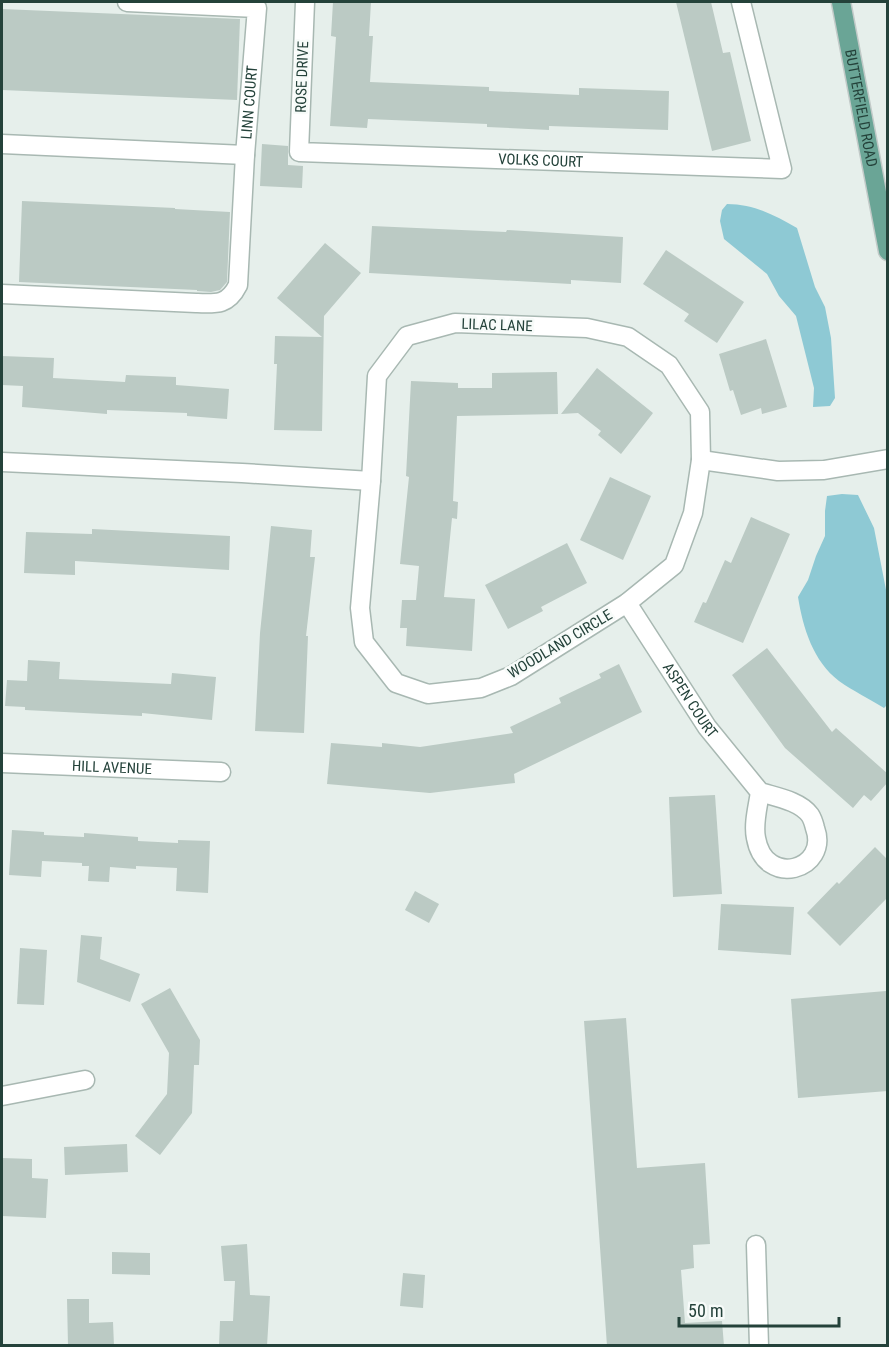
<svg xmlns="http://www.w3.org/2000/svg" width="889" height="1347" viewBox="0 0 889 1347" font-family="'Roboto Condensed',sans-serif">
<rect width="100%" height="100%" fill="#e6efeb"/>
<g fill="#8ec9d4">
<path d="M727,204C754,204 774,215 797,228L815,287L825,307L831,338L835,398L830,406L813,407L814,388L796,316L779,296L767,274L724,239L720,221L722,210Z"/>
<path d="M842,494L858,495L874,528L887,595L888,704L884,708C870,699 853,691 839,681C813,661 803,628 798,597L808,580L816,556L825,536V511L827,496Z"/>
</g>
<g fill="#bbcac4">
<polygon points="333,2 371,2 369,36 373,36 370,82 489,87 489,91 579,95 579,88 669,91 668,130 549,126 549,130 487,127 487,124 368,119 367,128 330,126 336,37 331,36"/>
<polygon points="676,2 711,2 723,53 730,52 751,141 712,151"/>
<polygon points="2,9 240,19 237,100 2,90"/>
<polygon points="262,144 288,146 288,165 303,166 302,188 260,186"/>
<polygon points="22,201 175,208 175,209 230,212 227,282 220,290 211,292 197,291 197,290 19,282"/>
<polygon points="372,226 506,232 507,230 623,237 621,283 571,280 571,284 369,273"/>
<polygon points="325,243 361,273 324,316 322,431 274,430 277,364 274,364 275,336 322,337 277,298"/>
<polygon points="666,250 744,302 717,343 684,321 689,314 643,284"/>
<polygon points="766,339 787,407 762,414 761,408 741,415 733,390 730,391 719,354"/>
<polygon points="2,356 54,358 53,378 125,382 126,375 176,377 176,385 229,389 227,419 187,416 187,413 107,410 107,414 22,407 23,386 2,385"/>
<polygon points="597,368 653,413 621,454 598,435 601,431 578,413 561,414"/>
<polygon points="557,372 558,414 457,416 453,501 458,502 457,519 452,518 444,597 475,599 472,651 406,646 407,628 400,628 402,600 416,600 419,566 400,564 409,477 406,476 411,381 458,383 458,388 492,388 492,373"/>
<polygon points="610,477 651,496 623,560 580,540"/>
<polygon points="751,517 790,534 743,643 694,622 703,602 706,603 725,560 731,563"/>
<polygon points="271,526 312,530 310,557 315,557 306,636 308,636 304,733 255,731 260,633"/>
<polygon points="92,529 230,536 229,570 75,561 75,575 24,573 26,532 92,534"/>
<polygon points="567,543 587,583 541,607 543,611 508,629 485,585"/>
<polygon points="767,648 832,732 836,728 888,774 888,782 871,801 864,795 853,808 785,748 732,675"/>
<polygon points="28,660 60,662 59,679 171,684 172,673 216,677 212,720 142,713 142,716 25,710 25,707 5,706 7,680 27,681"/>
<polygon points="619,664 642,712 514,774 515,783 430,793 327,784 331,743 382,747 382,743 420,747 513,733 510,727 561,703 559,698 601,678 599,674"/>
<polygon points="715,795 722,894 673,897 669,797"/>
<polygon points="12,830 44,832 44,835 84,837 84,833 138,837 138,841 178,843 178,840 210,841 208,893 176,891 177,868 136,866 136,869 110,867 109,882 88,881 89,866 82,866 82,863 42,861 41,877 9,875"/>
<polygon points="875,847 888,860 888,897 840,946 807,913 837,882 839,884"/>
<polygon points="415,891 439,904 429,923 405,910"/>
<polygon points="721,904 794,907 791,955 718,950"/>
<polygon points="81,935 102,937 100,959 140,974 130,1002 77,982"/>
<polygon points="20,948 47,950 44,1005 17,1004"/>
<polygon points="170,988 200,1040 199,1065 194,1065 192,1113 160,1155 135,1136 167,1094 169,1053 141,1004"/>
<polygon points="886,991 888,1091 798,1098 791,999"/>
<polygon points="626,1018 637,1168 705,1163 710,1244 693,1245 694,1268 681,1270 685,1323 722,1321 724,1346 607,1346 584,1021"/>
<polygon points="127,1144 128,1172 65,1175 64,1147"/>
<polygon points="2,1158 32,1159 32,1178 48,1179 46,1218 2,1216"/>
<polygon points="247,1244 250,1295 270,1296 267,1346 219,1346 220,1321 233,1321 235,1281 224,1281 221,1246"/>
<polygon points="112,1252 150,1253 150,1275 112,1274"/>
<polygon points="403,1273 425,1275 423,1308 400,1306"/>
<polygon points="67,1299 89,1299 89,1323 113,1322 114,1346 68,1346"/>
</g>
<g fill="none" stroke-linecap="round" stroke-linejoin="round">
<defs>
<g id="minor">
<path id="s1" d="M305,2L299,152L782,169L741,2"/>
<path id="s2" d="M2,144L245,155L257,8L127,2"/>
<path d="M2,294L196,303C217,304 228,305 238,285L245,155"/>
<polygon points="455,323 587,328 628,337 669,365 700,412 701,460 693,513 674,565 627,603 511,676 481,688 428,694 396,683 364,642 360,608 371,481 377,376 407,336"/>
<polyline points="701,460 778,471 824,470 888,459"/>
<polyline points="2,462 242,473 371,481"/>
<path id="s3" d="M627,603L707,727L760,792C758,806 753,824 756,838C765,889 830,870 815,828C814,824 812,818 810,815C800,801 776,797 760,792"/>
<path id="s4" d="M2,763L221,772"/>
<polyline points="2,1096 85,1080"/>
<polyline points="756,1245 759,1346"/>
</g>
<g id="major">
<path id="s5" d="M841,2L888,251"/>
</g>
</defs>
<use href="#minor" stroke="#a8b8b2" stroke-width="21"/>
<use href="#major" stroke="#c2cac8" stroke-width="21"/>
<use href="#minor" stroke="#fff" stroke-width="18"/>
<use href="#major" stroke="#6aa596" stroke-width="18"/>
</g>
<g text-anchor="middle" stroke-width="5" stroke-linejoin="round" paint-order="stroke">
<g font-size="15" fill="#24423a" stroke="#f7fbf9">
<text transform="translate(302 77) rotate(-88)" y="5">ROSE DRIVE</text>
<text dy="5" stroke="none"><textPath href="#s2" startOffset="296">LINN COURT</textPath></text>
<text dy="5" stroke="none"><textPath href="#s5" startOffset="108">BUTTERFIELD ROAD</textPath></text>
<text dy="5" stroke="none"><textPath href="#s1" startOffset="392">VOLKS COURT</textPath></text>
<text transform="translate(497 325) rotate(2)" y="5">LILAC LANE</text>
<text transform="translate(560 644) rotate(-31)" y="5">WOODLAND CIRCLE</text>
<text dy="5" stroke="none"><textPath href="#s3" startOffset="116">ASPEN COURT</textPath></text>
<text dy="5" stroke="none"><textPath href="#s4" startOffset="110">HILL AVENUE</textPath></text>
</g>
</g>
<rect width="889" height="1347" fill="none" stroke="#24423a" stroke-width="6"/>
<path d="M679 1317v9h160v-9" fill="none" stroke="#24423a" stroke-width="3"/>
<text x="688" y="1317" font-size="18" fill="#24423a" stroke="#f7fbf9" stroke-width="4.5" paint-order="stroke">50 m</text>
</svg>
